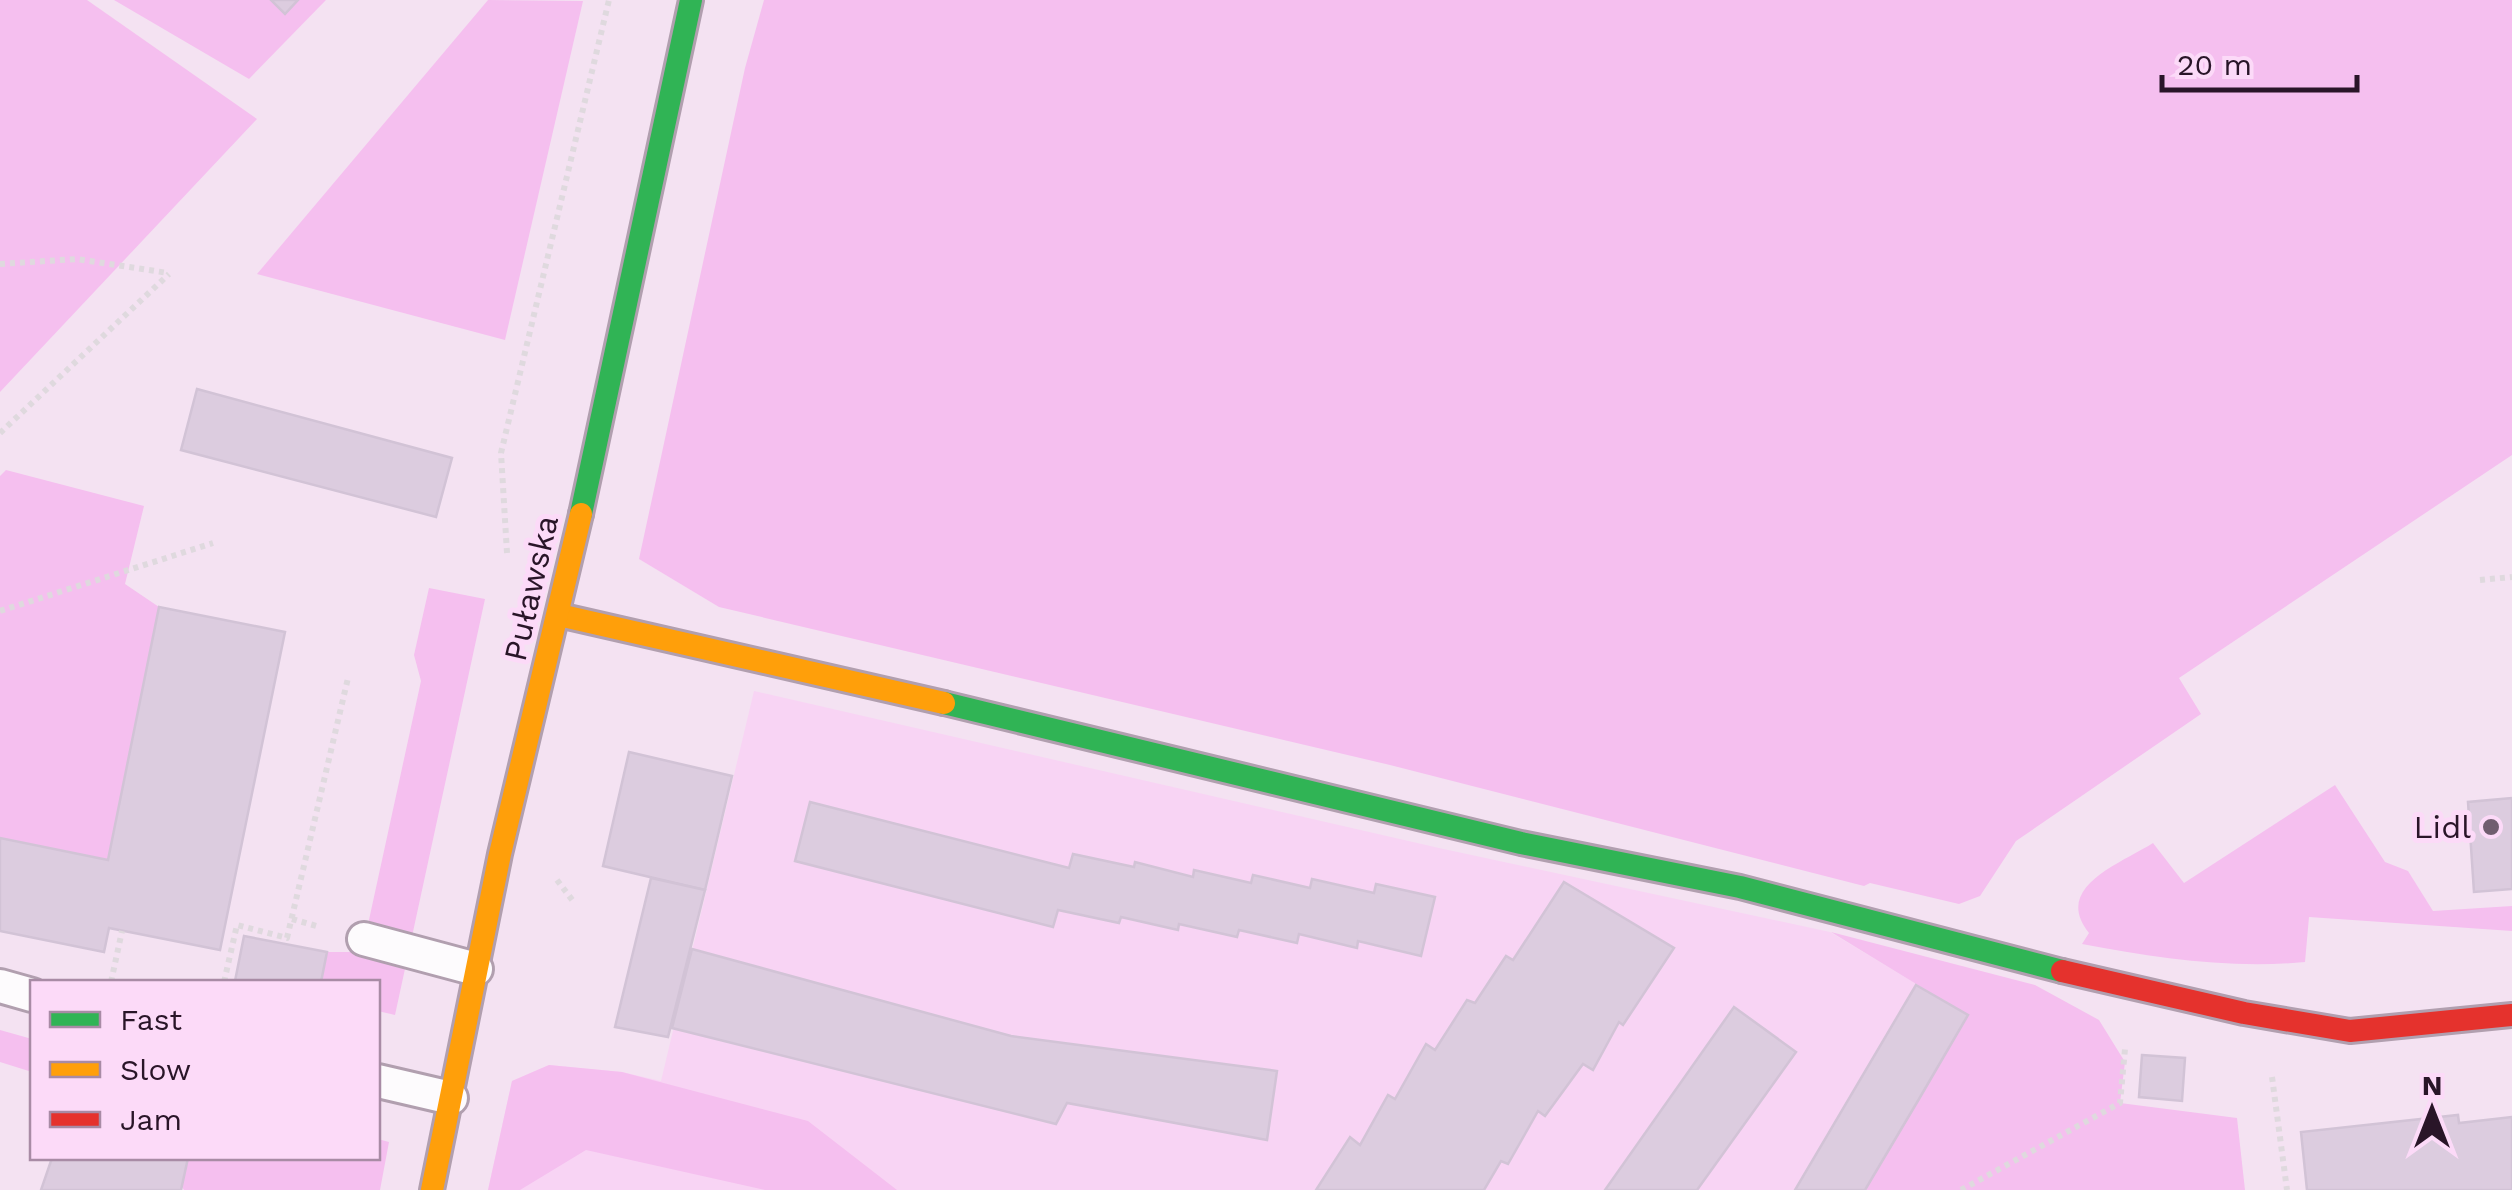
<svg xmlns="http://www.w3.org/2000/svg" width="2512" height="1190" viewBox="0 0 2512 1190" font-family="'Work Sans',sans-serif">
<rect width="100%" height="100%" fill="#f4e2f2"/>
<polygon fill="#f8d4f4" points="754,691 1439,848 1830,932 1968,1015 1865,1190 488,1190 512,1081 549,1065 622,1072 661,1081"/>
<g fill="#f5bfef">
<polygon points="0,0 87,0 257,119 0,392"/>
<polygon points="114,0 326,0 249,79"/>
<polygon points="488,0 583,1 505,340 257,274"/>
<polygon points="764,0 2512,0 2512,455 2179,678 2201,714 2016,841 1980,896 1959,904 1870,883 1864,886 1390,765 719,607 639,559 745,68"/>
<polygon points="6,470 144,506 125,584 159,607 108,860 0,838 0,476"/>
<polygon points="429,588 485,599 395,1015 378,1011 378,982 321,982 327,952 362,952 421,681 414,655"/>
<path d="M2335,785L2385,862L2408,871L2433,911L2512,906V931L2309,917L2305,962C2230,969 2156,958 2082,944L2089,933C2052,887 2120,864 2153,843L2184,883Z"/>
<polygon points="1831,932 2035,985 2099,1020 2125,1062 2120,1103 2237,1118 2245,1190 1865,1190 1967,1015"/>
<polygon points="0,1030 32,1039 32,1072 0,1062"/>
<polygon points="549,1065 622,1072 808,1121 897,1190 765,1190 586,1150 520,1190 488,1190 512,1081"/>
<polygon points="378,1139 389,1142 380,1190 184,1190 182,1187 188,1158 378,1158"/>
</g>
<g fill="#dcccdf" stroke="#d2c3d6" stroke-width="2.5">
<polygon points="271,0 298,0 285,14"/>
<polygon points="197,389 452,458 436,517 181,450"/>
<polygon points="159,607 285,632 220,950 109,928 104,952 0,931 0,838 108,860"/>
<polygon points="629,752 732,776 705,890 603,866"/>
<polygon points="2512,798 2512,889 2474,892 2468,802"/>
<polygon points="810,802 1069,868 1073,854 1134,867 1135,862 1193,877 1194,870 1251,883 1253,875 1310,888 1312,879 1374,893 1376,884 1435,897 1421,956 1358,941 1357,948 1299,934 1297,943 1239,930 1237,937 1179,924 1178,930 1121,917 1119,923 1058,910 1053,927 795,861"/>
<polygon points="651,878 705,890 668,1037 615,1027"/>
<polygon points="1564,882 1674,948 1623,1025 1619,1022 1593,1070 1583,1064 1545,1116 1538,1111 1508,1164 1501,1161 1484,1190 1316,1190 1350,1137 1360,1145 1388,1095 1395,1099 1426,1044 1435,1050 1467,1000 1475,1003 1506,956 1513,960"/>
<polygon points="244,936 327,952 321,982 235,981"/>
<polygon points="692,949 1011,1036 1277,1071 1267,1140 1067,1103 1056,1124 672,1028"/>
<polygon points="1916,985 1968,1015 1919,1099 1865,1190 1795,1190"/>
<polygon points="1734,1007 1796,1052 1697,1190 1605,1190"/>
<polygon points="2142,1055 2185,1058 2182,1101 2139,1097"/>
<polygon points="2458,1115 2459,1123 2512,1117 2512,1190 2307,1190 2301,1132"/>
<polygon points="52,1158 188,1158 181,1190 41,1190"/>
</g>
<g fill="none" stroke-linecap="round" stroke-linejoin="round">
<defs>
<g id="lane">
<polyline points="364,939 476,969"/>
<polyline points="0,986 32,995"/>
<polyline points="378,1081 451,1098"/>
</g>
<g id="fast">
<polyline points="581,514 691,0"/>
<polyline points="944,703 1521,843 1740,887 2062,971"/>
</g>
<g id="slow">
<polyline points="559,615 944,703"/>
<polyline points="432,1190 500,854 581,514"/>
</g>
<polyline id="jam" points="2062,971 2244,1013 2350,1031 2512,1015"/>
</defs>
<use href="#lane" stroke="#b19faf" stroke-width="38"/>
<use href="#fast" stroke="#b19faf" stroke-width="28"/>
<use href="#slow" stroke="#b19faf" stroke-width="28"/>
<use href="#jam" stroke="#b19faf" stroke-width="28"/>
<g stroke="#dfd9de" stroke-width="6" stroke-dasharray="5 5" stroke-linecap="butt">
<polyline points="0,264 77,259 168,273"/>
<polyline points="0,433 169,274"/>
<polyline points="507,553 501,453 609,0"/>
<polyline points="2480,580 2512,577"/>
<polyline points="0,611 213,543"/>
<polyline points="557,880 573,901"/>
<polyline points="292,919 320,927"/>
<polyline points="111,982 122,931"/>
<polyline points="224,982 237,925 287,938 348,678"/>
<polyline points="2272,1077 2287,1190"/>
<polyline points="1961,1190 2120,1103 2125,1049"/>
</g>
<use href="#lane" stroke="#fdfbfd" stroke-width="32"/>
<use href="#fast" stroke="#30b455" stroke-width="22"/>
<use href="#slow" stroke="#ff9f0a" stroke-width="22"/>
<use href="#jam" stroke="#e5322d" stroke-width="22"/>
</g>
<circle fill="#705d6f" stroke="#fcdaf8" stroke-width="4" cx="2491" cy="827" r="10"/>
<g text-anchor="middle" stroke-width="10" stroke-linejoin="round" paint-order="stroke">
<g font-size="32" fill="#291528" stroke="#fcdaf8">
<text transform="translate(531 588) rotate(-77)" y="11">Puławska</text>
</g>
<g font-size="32" fill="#291528" stroke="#fcdaf8" text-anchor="end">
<text x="2471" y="838">Lidl</text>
</g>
</g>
<rect x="30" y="980" width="350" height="180" fill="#fcdaf8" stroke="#a88ba5" stroke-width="2.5"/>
<rect x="50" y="1012" width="50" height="15" fill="#30b455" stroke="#a88ba5" stroke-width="2.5"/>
<text x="120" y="1030" font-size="30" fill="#291528">Fast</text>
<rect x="50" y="1062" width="50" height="15" fill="#ff9f0a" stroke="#a88ba5" stroke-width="2.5"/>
<text x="120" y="1080" font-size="30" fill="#291528">Slow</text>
<rect x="50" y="1112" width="50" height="15" fill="#e5322d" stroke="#a88ba5" stroke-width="2.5"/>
<text x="120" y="1130" font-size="30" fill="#291528">Jam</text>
<g transform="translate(2432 1110)" stroke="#fcdaf8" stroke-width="8" paint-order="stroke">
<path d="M0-8L18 38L0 25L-18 38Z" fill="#291528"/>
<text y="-15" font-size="28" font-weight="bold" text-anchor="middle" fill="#291528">N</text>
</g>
<path d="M2162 75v15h195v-15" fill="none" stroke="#291528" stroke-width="5"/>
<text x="2177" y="75" font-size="30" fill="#291528" stroke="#fcdaf8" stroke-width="8" paint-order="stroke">20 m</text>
</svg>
